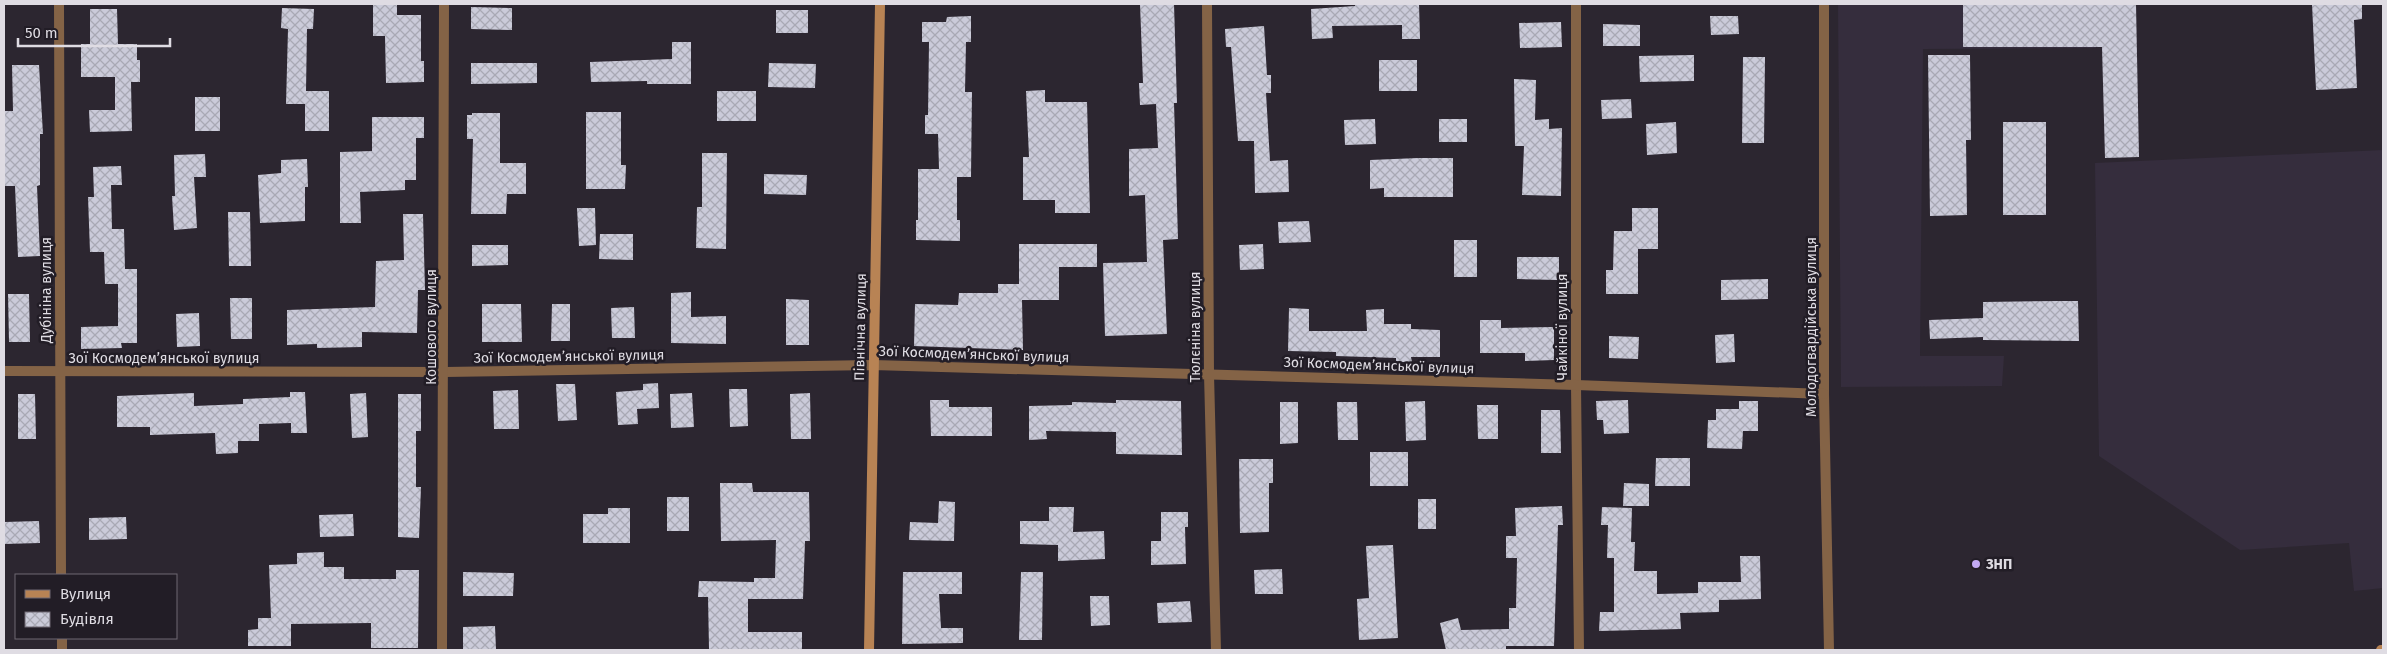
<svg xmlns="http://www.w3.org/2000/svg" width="2387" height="654" viewBox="0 0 2387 654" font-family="'Fira Sans',sans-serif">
<defs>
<pattern id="building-cross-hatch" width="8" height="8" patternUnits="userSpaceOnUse" patternTransform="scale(1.25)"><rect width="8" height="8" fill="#cbcbd9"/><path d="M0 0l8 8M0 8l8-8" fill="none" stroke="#a9a9b4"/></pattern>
</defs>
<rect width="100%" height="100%" fill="#2c2630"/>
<g fill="#352d3d">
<polygon points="1838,4 2095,4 2096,48 1923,49 1920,356 2004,356 2002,386 1841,387"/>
<polygon points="2383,150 2383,588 2354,591 2349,543 2240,550 2099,456 2095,163"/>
</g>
<g fill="url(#building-cross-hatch)">
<polygon points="373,4 397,4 397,15 421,15 421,61 424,61 424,82 386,83 385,36 373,36"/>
<polygon points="1140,4 1174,4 1177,103 1174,103 1178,239 1163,240 1167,334 1105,336 1103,263 1147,262 1145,195 1129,196 1129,149 1158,148 1156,104 1140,105 1139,83 1143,83"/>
<polygon points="1355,4 1419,4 1420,39 1402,39 1402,25 1332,26 1333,38 1312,39 1311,9 1355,6"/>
<polygon points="1963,4 2136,4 2139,157 2105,158 2102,47 1963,47"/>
<polygon points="2312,4 2362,4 2362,19 2354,20 2357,88 2316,90"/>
<polygon points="471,7 512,8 512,30 471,29"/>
<polygon points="282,8 314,9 313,29 307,29 306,91 329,91 329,131 305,131 305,104 286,104 288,29 281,28"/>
<polygon points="90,9 117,9 118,44 137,44 137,60 140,60 140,82 131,82 132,131 90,132 89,110 115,110 115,77 81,77 81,44 90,44"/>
<rect x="776" y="10" width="32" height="23"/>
<polygon points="971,16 971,42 966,42 965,92 972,92 971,177 957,177 957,220 960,220 960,241 916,240 916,220 918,220 918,169 939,169 938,134 925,134 925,115 928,115 929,42 922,42 922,22 946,22 947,17"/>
<polygon points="1710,16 1738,16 1739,34 1711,35"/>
<polygon points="1561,22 1562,47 1520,48 1519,23"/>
<polygon points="1603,24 1640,25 1640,46 1603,46"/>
<polygon points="1264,26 1267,75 1271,75 1271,93 1266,93 1270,161 1288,160 1289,192 1255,193 1254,141 1238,141 1231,47 1226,47 1225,29"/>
<polygon points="672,42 691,42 691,84 647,84 647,81 591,82 590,62 672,59"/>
<polygon points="1694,55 1694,81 1640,82 1639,56"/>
<polygon points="1928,55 1970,55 1971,140 1966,140 1967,215 1930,216"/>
<polygon points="1743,57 1765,57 1764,143 1742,143"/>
<rect x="1379" y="60" width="38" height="31"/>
<polygon points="471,63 537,63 537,83 471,84"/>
<polygon points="769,63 816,64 815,88 768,87"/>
<polygon points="12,65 39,65 43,134 40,134 40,185 37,186 40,256 18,257 15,186 4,186 4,111 13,111"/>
<polygon points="1514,79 1536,80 1535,120 1549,119 1549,129 1562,128 1561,196 1522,195 1524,146 1515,146"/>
<polygon points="1045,90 1045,102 1087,102 1090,213 1055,213 1055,200 1023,200 1023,157 1029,157 1026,91"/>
<rect x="717" y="91" width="39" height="30"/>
<rect x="195" y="97" width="25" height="34"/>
<polygon points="1631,99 1632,118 1602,119 1601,100"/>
<polygon points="586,112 621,112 621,165 626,165 625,189 586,189"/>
<polygon points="472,113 500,113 500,163 526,163 526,194 507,194 506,214 471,214 473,139 467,139 467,115 472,115"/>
<polygon points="372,117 424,117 424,138 416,138 416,180 405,180 405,190 360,192 361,223 340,223 340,152 372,151"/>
<polygon points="1375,119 1376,144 1345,145 1344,120"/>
<rect x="1439" y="119" width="28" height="23"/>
<polygon points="1676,122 1677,153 1647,155 1646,124"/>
<rect x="2003" y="122" width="43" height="93"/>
<polygon points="702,153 727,153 726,249 696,248 697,207 702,207"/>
<polygon points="205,154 206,177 194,177 197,228 174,230 172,196 175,196 174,155"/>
<polygon points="1418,158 1453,158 1453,197 1384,197 1384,188 1370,189 1370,160"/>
<polygon points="307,159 308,187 305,187 305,221 260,223 258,175 281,173 281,160"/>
<polygon points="121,166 122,185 111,185 112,229 124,229 125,269 137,269 137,343 121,343 122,348 81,349 81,327 118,326 118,284 105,284 104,252 90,252 88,197 94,197 93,167"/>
<polygon points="764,174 807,175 806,195 764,194"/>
<polygon points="577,208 595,208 596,245 579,246"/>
<polygon points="1632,208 1658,208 1658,249 1638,249 1638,294 1606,294 1606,270 1613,270 1614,231 1632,231"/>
<polygon points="228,212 250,212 251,266 229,266"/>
<polygon points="403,214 423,214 425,290 418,290 417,333 362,332 362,347 317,348 317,344 287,345 287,310 375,307 376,261 404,260"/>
<polygon points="1309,221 1311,242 1279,243 1278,222"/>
<polygon points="600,234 633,234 633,260 599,259"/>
<rect x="1454" y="240" width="23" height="37"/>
<polygon points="1019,244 1097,244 1097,267 1059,267 1059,300 1022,300 1023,350 914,346 915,304 958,305 959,293 998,293 998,284 1019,284"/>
<polygon points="1263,244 1264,269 1240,270 1239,245"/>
<polygon points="472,245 508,245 508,265 472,266"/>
<polygon points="1517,257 1559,257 1559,280 1517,279"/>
<polygon points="1768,279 1768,299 1721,300 1721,280"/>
<polygon points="691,292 691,317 726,316 726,344 671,343 671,293"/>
<polygon points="8,294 29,294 30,342 9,342"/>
<polygon points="230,298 252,298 252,339 231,339"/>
<polygon points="786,299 809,300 809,345 786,345"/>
<polygon points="2060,301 2078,301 2079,341 1983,340 1983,337 1930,339 1929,320 1983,318 1983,302"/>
<polygon points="482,304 521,304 522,342 482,342"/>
<polygon points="552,304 570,304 570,341 551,341"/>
<polygon points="634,307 635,338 612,338 611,308"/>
<polygon points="1289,308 1309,309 1309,331 1367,331 1366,310 1384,309 1384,324 1411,324 1411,329 1440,330 1440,357 1411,357 1412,362 1396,362 1396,358 1336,356 1336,352 1288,351"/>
<polygon points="199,313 200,346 177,347 176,314"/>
<polygon points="1480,320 1501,320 1501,328 1554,327 1554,360 1525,361 1525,353 1480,353"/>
<polygon points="1734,334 1735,362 1716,363 1715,335"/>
<polygon points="1609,336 1639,337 1638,359 1609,358"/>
<polygon points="658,383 659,408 637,409 638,424 618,425 616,392 643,390 643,384"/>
<polygon points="556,384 575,384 577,420 558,421"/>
<polygon points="729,389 747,389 748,426 730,427"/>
<polygon points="518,390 519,429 494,429 493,391"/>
<polygon points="290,392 305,392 307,433 291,433 291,423 259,424 259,441 238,441 238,453 216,454 215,433 150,435 150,427 117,427 117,396 194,393 194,406 243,404 243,399 290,397"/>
<polygon points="366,393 368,437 352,438 350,394"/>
<polygon points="692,393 694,427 671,428 670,394"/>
<polygon points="810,393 811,439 791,439 790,394"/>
<polygon points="18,394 35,394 36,439 18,439"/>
<polygon points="398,394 421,394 421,431 416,431 416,487 421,487 419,538 398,537"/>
<polygon points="930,400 949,400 949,407 992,407 992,436 931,436"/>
<polygon points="1116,400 1181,401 1182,455 1116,454 1116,432 1046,431 1047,439 1029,440 1029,406 1072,405 1072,402 1116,403"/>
<polygon points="1628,400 1629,433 1604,434 1603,420 1597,420 1596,401"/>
<polygon points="1425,401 1426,440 1406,441 1405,402"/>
<polygon points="1739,401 1758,401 1758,431 1743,431 1742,449 1707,448 1708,420 1716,420 1716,409 1739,409"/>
<polygon points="1280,402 1298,402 1298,443 1280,444"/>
<polygon points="1337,402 1357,402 1358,440 1338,440"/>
<polygon points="1477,405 1498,405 1498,439 1478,439"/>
<polygon points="1541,410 1560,410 1561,453 1541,453"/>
<rect x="1370" y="452" width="38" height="34"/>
<polygon points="1656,458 1690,458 1690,486 1655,486"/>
<polygon points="1239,459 1273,459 1273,483 1269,483 1269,532 1240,533"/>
<polygon points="720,483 752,483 753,492 809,492 810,541 805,541 803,599 748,599 748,632 802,632 802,649 709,649 708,597 698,597 699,581 754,582 754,578 775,578 776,540 721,541"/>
<polygon points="1624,483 1649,484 1649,506 1623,506"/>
<rect x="667" y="497" width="22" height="34"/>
<rect x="1418" y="499" width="18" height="30"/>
<polygon points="939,501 955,502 954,541 909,540 910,522 938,523"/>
<polygon points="1562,506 1563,525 1558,525 1554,646 1506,646 1506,650 1446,650 1440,623 1458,618 1461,630 1509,629 1509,608 1516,608 1517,558 1506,558 1506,536 1516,536 1515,508"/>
<polygon points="1049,507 1074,507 1073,532 1104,531 1105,559 1058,561 1058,545 1020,544 1020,521 1049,521"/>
<polygon points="1602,507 1632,508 1631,542 1635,542 1634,571 1657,571 1657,594 1698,593 1698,582 1741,582 1740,556 1760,556 1761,599 1719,600 1719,612 1680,613 1681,629 1599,631 1600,612 1614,612 1614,558 1607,558 1608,525 1601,525"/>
<polygon points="608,508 630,508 630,543 583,543 583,514 608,514"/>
<polygon points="1161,512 1188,512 1188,527 1185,527 1186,564 1151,565 1151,541 1161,541"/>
<polygon points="353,514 354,536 320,537 319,515"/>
<polygon points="126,517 127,539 89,540 89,518"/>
<polygon points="39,521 40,543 4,544 4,522"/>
<polygon points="1393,545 1398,638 1359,640 1357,599 1369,598 1366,546"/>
<polygon points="324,552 324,567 344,567 344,579 396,579 396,570 419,570 418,648 371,648 371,623 291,624 291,646 248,646 248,630 258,629 258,618 271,618 269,565 297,564 297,553"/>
<polygon points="1282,569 1283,594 1255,594 1254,570"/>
<polygon points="463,572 514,573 513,596 463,596"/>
<polygon points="903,572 962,572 962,594 939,594 941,628 963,628 963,643 902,644"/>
<polygon points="1021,572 1043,572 1042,640 1019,640"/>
<polygon points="1090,596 1109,596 1110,625 1091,626"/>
<polygon points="1190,601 1192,622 1158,623 1157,603"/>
<polygon points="495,626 496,649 463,650 463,627"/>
</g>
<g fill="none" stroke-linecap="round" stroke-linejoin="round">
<g stroke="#846346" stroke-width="10">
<polyline points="59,4 61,575"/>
<polyline points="1207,4 1209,374 1216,650"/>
<polyline points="1576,4 1576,385 1579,650"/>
<polyline points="1824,4 1824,394 1829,650"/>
<polyline points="4,371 445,372 873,365 1576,385 1824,394"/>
<polyline points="62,638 62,650"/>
<polyline points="442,650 444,4"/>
</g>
<g stroke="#b88354" stroke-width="10">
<polyline points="869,650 880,4"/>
<polyline points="2381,650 2383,650"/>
</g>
</g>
<circle fill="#c2a8f2" stroke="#221d26" stroke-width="2" cx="1976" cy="564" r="5"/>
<g text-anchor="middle" stroke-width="5" stroke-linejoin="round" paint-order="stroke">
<g font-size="14" fill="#dfdce3" stroke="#221d26">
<text transform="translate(46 290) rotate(-90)" y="5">Дубініна вулиця</text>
<text transform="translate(431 327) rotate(-90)" y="5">Кошового вулиця</text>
<text transform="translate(860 327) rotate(-89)" y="5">Північна вулиця</text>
<text transform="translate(1195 327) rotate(-90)" y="5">Тюлєніна вулиця</text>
<text transform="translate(1562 327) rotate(-90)" y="5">Чайкіної вулиця</text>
<text transform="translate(1811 327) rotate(-90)" y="5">Молодогвардійська вулиця</text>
<text transform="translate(974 354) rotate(2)" y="5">Зої Космодем’янської вулиця</text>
<text transform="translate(569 356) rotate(-1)" y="5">Зої Космодем’янської вулиця</text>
<text x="164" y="363">Зої Космодем’янської вулиця</text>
<text transform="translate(1379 365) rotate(2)" y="5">Зої Космодем’янської вулиця</text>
</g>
<g font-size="14" font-weight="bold" fill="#dfdce3" stroke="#221d26" text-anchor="start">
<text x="1986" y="569">ЗНП</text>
</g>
</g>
<rect width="2387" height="654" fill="none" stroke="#dfdce3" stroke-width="10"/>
<rect x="15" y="574" width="162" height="65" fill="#221d26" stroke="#6e6972"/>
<rect x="25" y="590" width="25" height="8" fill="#b88354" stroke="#6e6972"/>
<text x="60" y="599" font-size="15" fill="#dfdce3">Вулиця</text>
<rect x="25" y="612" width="25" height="15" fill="url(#building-cross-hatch)" stroke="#6e6972"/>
<text x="60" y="624" font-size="15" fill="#dfdce3">Будівля</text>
<path d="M18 38v8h152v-8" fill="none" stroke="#dfdce3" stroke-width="2.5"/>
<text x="25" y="38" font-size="15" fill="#dfdce3" stroke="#221d26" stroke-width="4" paint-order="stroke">50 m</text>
</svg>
